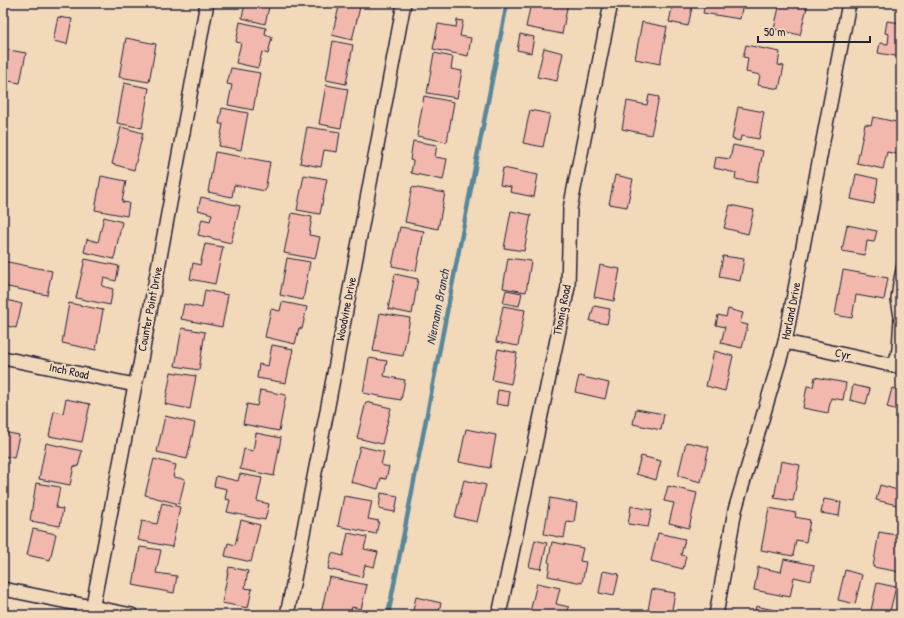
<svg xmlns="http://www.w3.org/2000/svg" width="904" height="618" viewBox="0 0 904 618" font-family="'Patrick Hand',sans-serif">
<rect width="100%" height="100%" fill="#f2d9ba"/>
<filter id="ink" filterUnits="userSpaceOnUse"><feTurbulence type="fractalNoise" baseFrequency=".025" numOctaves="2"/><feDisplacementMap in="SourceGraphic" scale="8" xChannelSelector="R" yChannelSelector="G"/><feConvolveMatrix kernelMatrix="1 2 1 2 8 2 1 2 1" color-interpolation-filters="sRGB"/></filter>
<g filter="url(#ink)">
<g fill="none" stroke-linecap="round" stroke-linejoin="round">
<polyline stroke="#59879b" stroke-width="4.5" points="388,615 507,3"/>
</g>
<g fill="#f2b8ad" stroke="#22223b">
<polygon points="245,3 270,3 265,24 242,18"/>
<polygon points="340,3 361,3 352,40 332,35"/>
<polygon points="441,3 466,3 465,7"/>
<polygon points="531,3 568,3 562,34 526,27"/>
<polygon points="649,3 671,3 670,7"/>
<polygon points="673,3 693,3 688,26 669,22"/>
<polygon points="705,3 743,3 740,19 703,13"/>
<polygon points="780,3 808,3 800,35 774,29"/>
<polygon points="58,17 72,19 67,44 53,41"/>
<polygon points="457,20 463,21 460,36 471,38 468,56 433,49 438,24 456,27"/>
<polygon points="887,21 901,23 901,57 878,53 880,43 888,44 889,34 885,33"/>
<polygon points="240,22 266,28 265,35 272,37 268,54 262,52 258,68 236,63 241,43 236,42"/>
<polygon points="642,22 667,27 660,64 635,59"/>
<polygon points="520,34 534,37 531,53 517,50"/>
<polygon points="126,38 156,44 149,82 119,77"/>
<polygon points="333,41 353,45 346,84 326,80"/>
<polygon points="746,45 780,52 778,65 784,66 779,89 758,85 760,75 746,72 748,58 743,57"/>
<polygon points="544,48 563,53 557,81 537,77"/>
<polygon points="3,49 26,53 20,83 3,80"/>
<polygon points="434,53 453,57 451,69 462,71 457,98 427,93"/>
<polygon points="231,68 260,73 253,110 228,105 232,85 227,84"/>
<polygon points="124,83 149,88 142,128 117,123"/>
<polygon points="326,85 348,89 341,128 319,124"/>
<polygon points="649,95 659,97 651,135 622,129 627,101 647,105"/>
<polygon points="424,96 454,102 447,142 417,136"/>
<polygon points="738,107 764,112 759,139 741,136 740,141 732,139"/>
<polygon points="222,108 248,113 241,150 219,146 223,124 219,124"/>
<polygon points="530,110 550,114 543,147 523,143"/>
<polygon points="873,117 901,123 901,155 887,152 883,169 857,163 865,124 871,125"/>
<polygon points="121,127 143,133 134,170 112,164"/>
<polygon points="307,127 340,132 337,152 324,150 321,167 300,163"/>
<polygon points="413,141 437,145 435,157 447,159 443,180 411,173 413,161 410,160"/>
<polygon points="733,145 763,151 757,183 735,179 736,173 714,168 716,157 730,159"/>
<polygon points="215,152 270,162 265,191 234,185 232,197 208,192"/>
<polygon points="503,168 538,175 534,197 510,192 511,187 500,185"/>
<polygon points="856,174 878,179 874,204 851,199"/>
<polygon points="304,175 327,179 320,214 297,210"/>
<polygon points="615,175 633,179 627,207 609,204"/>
<polygon points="101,176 126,181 122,202 129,203 127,216 95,210"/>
<polygon points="412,187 445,193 438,229 405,222"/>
<polygon points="201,197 240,206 231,243 198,235 202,219 210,221 212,214 198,210"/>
<polygon points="730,205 754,210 748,234 724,228"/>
<polygon points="511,211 531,215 524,251 504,248"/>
<polygon points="292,213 312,217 309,235 320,237 315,259 284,253"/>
<polygon points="104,217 122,222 114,259 84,252 87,239 98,242"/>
<polygon points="847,225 877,231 874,242 867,241 865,255 842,251"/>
<polygon points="400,227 424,231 416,271 392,266"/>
<polygon points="205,244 223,247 215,284 190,279 193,263 200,265"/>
<polygon points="723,256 744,259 740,281 719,277"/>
<polygon points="287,258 310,262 303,300 280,295"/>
<polygon points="508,258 531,261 526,292 503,288"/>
<polygon points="85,259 119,266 116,281 104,278 102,286 113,289 110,305 76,298"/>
<polygon points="3,261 52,271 47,295 3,286"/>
<polygon points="600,265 620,269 614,301 594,297"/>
<polygon points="843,270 888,278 884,300 856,295 852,318 835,315"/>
<polygon points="395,274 418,279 412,314 388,309"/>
<polygon points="205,290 228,295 222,327 181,319 184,304 202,308"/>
<polygon points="506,290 522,293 519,306 503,303"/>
<polygon points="3,299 22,304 16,328 3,325"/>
<polygon points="282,302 307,307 302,329 299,328 295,344 265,337 271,309 280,311"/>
<polygon points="69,303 103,310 96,350 62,343"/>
<polygon points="503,306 525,310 518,346 496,342"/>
<polygon points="594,306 610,309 607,324 590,321"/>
<polygon points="728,309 743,313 740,323 748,325 742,348 721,343 725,327 716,325 718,315 726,317"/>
<polygon points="380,313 410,318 403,356 373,351"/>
<polygon points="182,328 205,332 199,370 175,366"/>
<polygon points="272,345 293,349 286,383 257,378 259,364 268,366"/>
<polygon points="498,349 517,353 511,384 492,380"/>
<polygon points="714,351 733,356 725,391 706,386"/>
<polygon points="369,358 387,361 384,376 405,380 401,400 363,393"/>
<polygon points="171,372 196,376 190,409 165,404"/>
<polygon points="579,376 609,383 605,399 575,392"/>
<polygon points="815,377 846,383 843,400 831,398 828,413 803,408 807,386 813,387"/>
<polygon points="853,385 870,389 866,404 850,400"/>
<polygon points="892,388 901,391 901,411 887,407"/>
<polygon points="260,390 286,395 279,431 243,424 247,404 257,406"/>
<polygon points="498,390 510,392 508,406 496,404"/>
<polygon points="66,399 90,404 82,442 49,436 54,411 63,413"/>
<polygon points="366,402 391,408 382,444 357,438"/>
<polygon points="636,409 664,414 661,430 633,424"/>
<polygon points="165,416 195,423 187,459 157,452"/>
<polygon points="466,429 496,435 490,468 459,462"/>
<polygon points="3,432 19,435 14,458 3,456"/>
<polygon points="256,433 281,438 274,476 240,469 244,449 253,451"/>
<polygon points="686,442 709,447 701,482 678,476"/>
<polygon points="46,443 82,451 78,467 74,466 70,485 39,479"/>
<polygon points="360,446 384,452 381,465 389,467 386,479 381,478 378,489 351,482"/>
<polygon points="901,452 901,474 896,473"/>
<polygon points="641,456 661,461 656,480 636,474"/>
<polygon points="154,459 176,465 173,477 185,479 179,504 145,495"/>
<polygon points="781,461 800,465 793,501 774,498"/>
<polygon points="240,474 262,478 257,501 269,504 265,520 227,512 230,500 225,499 227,489 214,486 216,476 238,481"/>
<polygon points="464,480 486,485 477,522 455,517"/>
<polygon points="36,483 60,487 56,508 63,509 60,526 30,521"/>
<polygon points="880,485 901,491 901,506 876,500"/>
<polygon points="668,486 697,493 689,528 669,523 674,503 664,501"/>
<polygon points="381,493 398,496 395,512 379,509"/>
<polygon points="344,496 372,501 368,519 379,521 376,534 338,526"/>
<polygon points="550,498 577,503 574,522 567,521 564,538 544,534"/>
<polygon points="824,499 841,502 839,516 821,513"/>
<polygon points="162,503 180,507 172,547 138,540 142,521 157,524"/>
<polygon points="631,506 652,510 648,527 628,524"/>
<polygon points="769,508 796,513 795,517 810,520 806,542 796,540 793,556 761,550"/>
<polygon points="241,520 260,525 251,562 225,556 228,543 235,545"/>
<polygon points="33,529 56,534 50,560 27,555"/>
<polygon points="879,532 901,536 900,545 901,545 900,572 873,567"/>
<polygon points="348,533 367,537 364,549 378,552 374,567 365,565 362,577 328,569 332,553 343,556"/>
<polygon points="658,533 685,539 681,555 686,556 683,569 651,561"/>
<polygon points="535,540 547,543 541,569 529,567"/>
<polygon points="552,542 583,548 580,561 586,562 582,583 548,576 550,563 548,562"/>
<polygon points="140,547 161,550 156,573 177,576 174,593 133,585"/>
<polygon points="784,559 814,565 811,581 794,577 790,597 754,590 758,567 781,572"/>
<polygon points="229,567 248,571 245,588 252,589 248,608 222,603"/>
<polygon points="845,570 862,575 855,604 838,600"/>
<polygon points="603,571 619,574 614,596 599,593"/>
<polygon points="329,577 367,585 361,609 352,607 350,615 330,615 321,613"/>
<polygon points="537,583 560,588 556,604 569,607 567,615 543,615 530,612"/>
<polygon points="877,583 896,587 889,615 870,615"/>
<polygon points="652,589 675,593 671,615 647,615"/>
<polygon points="416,597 441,603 438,615 434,615 434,613 425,611 424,615 412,615"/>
<polygon points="756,606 774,610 773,615 754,615"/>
</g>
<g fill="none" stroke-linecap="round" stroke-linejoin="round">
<defs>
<polyline id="service" points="892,365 896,349 898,317 895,300 897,283 901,265"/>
<g id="minor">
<polyline points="785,342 901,367"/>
<polyline points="3,358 135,385"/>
<polyline points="3,589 132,615"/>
<polyline points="91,615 135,385 140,365 207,3"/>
<polyline points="287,615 327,411 404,3"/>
<polyline points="499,615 568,287 570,209 611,3"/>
<polyline points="716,615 735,510 785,342 849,3"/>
</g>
</defs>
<use href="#service" stroke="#22223b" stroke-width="10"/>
<use href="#minor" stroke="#22223b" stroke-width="16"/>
<use href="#service" stroke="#f2d9ba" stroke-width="7"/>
<use href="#minor" stroke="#f2d9ba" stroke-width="13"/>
</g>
</g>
<g text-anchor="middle" stroke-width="4" stroke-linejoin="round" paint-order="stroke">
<g font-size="12" fill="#22223b" stroke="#f2d9ba">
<text transform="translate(150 309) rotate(-79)" y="4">Counter Point Drive</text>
<text transform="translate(346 309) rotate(-79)" y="4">Woodvine Drive</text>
<text transform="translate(562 310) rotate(-79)" y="4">Thonig Road</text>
<text transform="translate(791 311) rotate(-79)" y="4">Harland Drive</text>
<text transform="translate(843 354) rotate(12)" y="4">Cyr</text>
<text transform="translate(69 371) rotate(12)" y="4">Inch Road</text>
</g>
<g font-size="13" font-style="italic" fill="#34445b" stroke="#f2d9ba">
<text transform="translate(437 307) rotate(-79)" y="5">Niemann Branch</text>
</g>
</g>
<rect width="904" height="618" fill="none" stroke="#f2d9ba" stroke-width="16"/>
<rect x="8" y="8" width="888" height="602" fill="none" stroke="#22223b" stroke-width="1.5" filter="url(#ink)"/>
<path d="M758 36v6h112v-6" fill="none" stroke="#22223b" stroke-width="2"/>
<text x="764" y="36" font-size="12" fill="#22223b" stroke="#f2d9ba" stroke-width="3" paint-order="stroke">50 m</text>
</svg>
